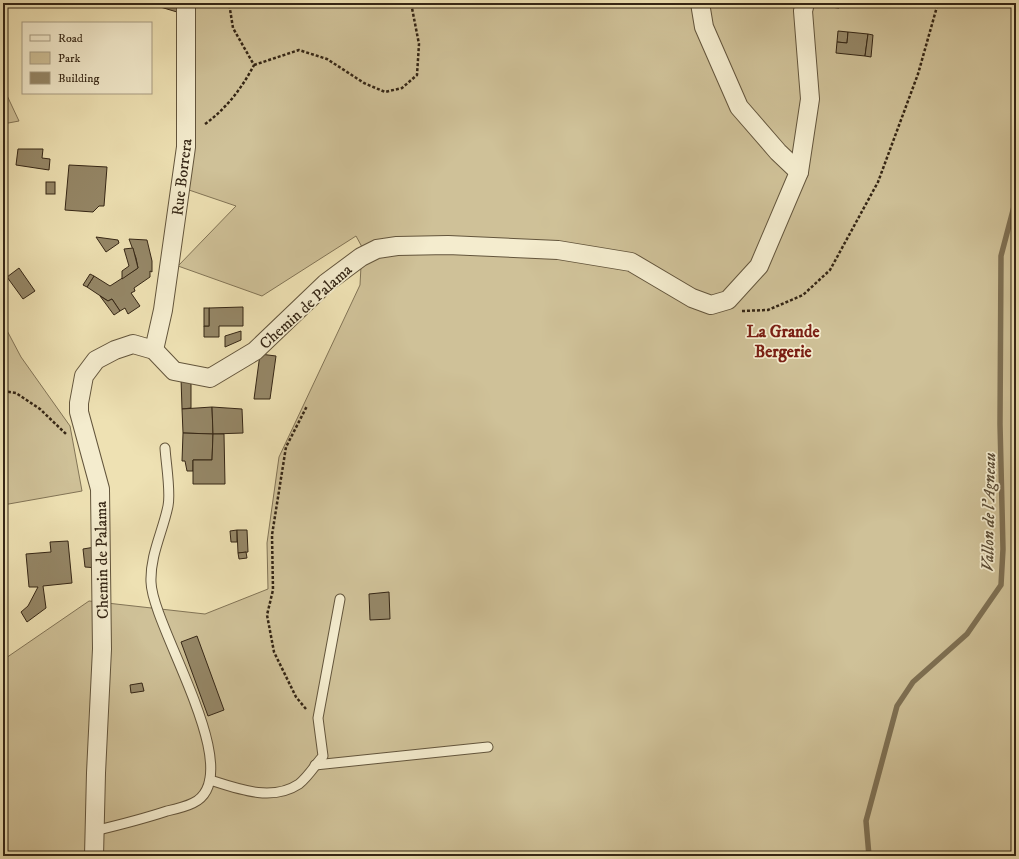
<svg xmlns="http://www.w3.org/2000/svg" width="1019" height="859" viewBox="0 0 1019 859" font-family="'IM FELL DW Pica',serif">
<rect width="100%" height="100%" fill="#eee1b3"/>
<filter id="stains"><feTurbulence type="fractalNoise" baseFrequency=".005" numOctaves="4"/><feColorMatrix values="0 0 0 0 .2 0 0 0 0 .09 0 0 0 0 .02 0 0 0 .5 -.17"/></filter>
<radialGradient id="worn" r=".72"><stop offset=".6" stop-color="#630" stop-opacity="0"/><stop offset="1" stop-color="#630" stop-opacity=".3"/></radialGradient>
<g fill="#cfc198" stroke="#827456">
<polygon points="194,3 1016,3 1016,856 3,856 3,660 89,601 205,614 268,589 267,543 279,457 360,285 362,247 356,236 262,296 178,266 236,206 186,189"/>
<polygon points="3,87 19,121 3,124"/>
<polygon points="3,323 21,357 70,426 82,491 3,505"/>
</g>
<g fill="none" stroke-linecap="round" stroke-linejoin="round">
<polyline stroke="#7e7053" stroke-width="5.5" points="869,856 866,821 897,706 913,682 967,634 1001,585 1003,549 1000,424 1001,256 1016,199"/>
</g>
<g fill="#958767" stroke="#352615">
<polygon points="158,3 179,3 177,12 157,6"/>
<polygon points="822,3 840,3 839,8 821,6"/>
<polygon points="838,31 848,32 847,43 837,42"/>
<polygon points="848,32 868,34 865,56 836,53 837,42 847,43"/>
<polygon points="868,34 873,35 871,57 865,56"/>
<polygon points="18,149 43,149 42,158 50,159 49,170 16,165"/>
<polygon points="69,165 107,167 104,206 99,206 93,212 65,210"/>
<rect x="46" y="182" width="9" height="12"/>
<polygon points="96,237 118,240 119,243 106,252"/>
<polygon points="129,239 147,240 152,261 152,272 150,271 150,277 134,288 135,291 131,293 140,306 128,314 125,308 120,311 112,299 108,301 87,287 94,276 110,286 138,268 136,258"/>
<polygon points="133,248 138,268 122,279 122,271 129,266 124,249"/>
<polygon points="19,268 35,291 23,299 7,277"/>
<polygon points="90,274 94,276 87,287 83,285"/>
<polygon points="100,296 108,301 112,299 120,311 114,315"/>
<polygon points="243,307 243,326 219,326 219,337 204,337 204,326 209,326 209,308"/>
<rect x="204" y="308" width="5" height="18"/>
<polygon points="241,331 241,340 225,347 225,336"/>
<polygon points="260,354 276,356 270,399 254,399"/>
<polygon points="181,378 191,378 191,408 182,409"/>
<polygon points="212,407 213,434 183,433 182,409"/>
<polygon points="212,407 242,409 243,433 213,434"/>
<polygon points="183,433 213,434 212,460 193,460 193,471 187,471 185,461 182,461"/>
<polygon points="213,434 224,434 225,484 193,484 193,460 212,460"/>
<polygon points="237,530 237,542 231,542 230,531"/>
<polygon points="237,530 247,530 248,552 238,553"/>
<polygon points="68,541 72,583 43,586 46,608 27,622 21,612 28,606 38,587 29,587 26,554 51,552 50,542"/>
<polygon points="95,547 98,568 85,567 83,549"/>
<polygon points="246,552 247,558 239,559 238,553"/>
<polygon points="389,592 390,619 370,620 369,594"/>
<polygon points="197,636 224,710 208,716 181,642"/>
<polygon points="142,683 144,691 131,693 130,685"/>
</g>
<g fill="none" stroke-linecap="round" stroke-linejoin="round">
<defs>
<g id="service">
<polyline points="315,765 488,747"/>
<path d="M210,780C238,789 272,802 299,784C308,777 316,764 323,756L318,718L340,599"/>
<path d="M94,831C119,825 143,819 167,811C176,809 185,807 193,803C250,776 152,627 151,582C150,555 163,531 168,506C171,492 166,464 165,448"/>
</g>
<g id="minor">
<polyline points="700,3 704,27 739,107 778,152 799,172"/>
<polyline points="154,350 163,310 186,147 186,3"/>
<polyline points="94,856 96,773 102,649 100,489 79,412 79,403 84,376 96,360 115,350 133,344 154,350 174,371 210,378 255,351 326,283 361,257 377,249 397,246 448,245 558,250 631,262 692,298 711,305 728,300 759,266 799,172 810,99 803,11 805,3"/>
</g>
</defs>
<use href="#service" stroke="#63553c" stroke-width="11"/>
<use href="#minor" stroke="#63553c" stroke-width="20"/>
<g stroke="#352615" stroke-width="2.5" stroke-dasharray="3 2" stroke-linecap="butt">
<polyline points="254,65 299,50 327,59 364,83 385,92 402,88 417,75 419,44 411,3"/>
<path d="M205,124C226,109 242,88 254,65L233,28L229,3"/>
<polyline points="742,311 768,310 803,295 830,270 878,182 918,74 938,3"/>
<polyline points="3,391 16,393 40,409 66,434"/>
<polyline points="306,709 296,697 274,652 267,615 273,590 272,535 286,447 307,406"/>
</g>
<use href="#service" stroke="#f4ecce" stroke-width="9"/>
<use href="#minor" stroke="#f4ecce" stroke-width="18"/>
</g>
<g text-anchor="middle" stroke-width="3.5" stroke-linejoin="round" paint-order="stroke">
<g font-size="16" fill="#352615" stroke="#f4ecce">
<text transform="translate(181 177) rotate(-83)" y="6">Rue Borrera</text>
<text transform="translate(305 306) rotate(-42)" y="6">Chemin de Palama</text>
<text transform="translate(101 560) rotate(-91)" y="6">Chemin de Palama</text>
</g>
<g font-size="17" font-weight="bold" fill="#7a1f14" stroke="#f4ecce">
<text x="783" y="337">La Grande<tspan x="783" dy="20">Bergerie</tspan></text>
</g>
<g font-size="17" font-style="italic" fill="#5a4b34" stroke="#f4ecce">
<text transform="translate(988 512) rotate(-89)" y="6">Vallon de l'Agneau</text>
</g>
</g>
<rect width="1019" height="859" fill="none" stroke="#eee1b3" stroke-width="16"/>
<rect x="4" y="4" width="1011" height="851" fill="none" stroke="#352615" stroke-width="2"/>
<rect x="8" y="8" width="1003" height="843" fill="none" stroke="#352615"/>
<rect x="22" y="22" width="130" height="72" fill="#f4ecce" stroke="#a89d84"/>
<rect x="30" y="35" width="20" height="6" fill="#f4ecce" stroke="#a89d84"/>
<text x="58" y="42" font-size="12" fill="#352615">Road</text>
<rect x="30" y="52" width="20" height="12" fill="#cfc198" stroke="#a89d84"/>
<text x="58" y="62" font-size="12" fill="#352615">Park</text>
<rect x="30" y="72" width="20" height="12" fill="#958767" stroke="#a89d84"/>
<text x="58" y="82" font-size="12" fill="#352615">Building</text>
<rect width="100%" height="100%" filter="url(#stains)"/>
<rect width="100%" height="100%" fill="url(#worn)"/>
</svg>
